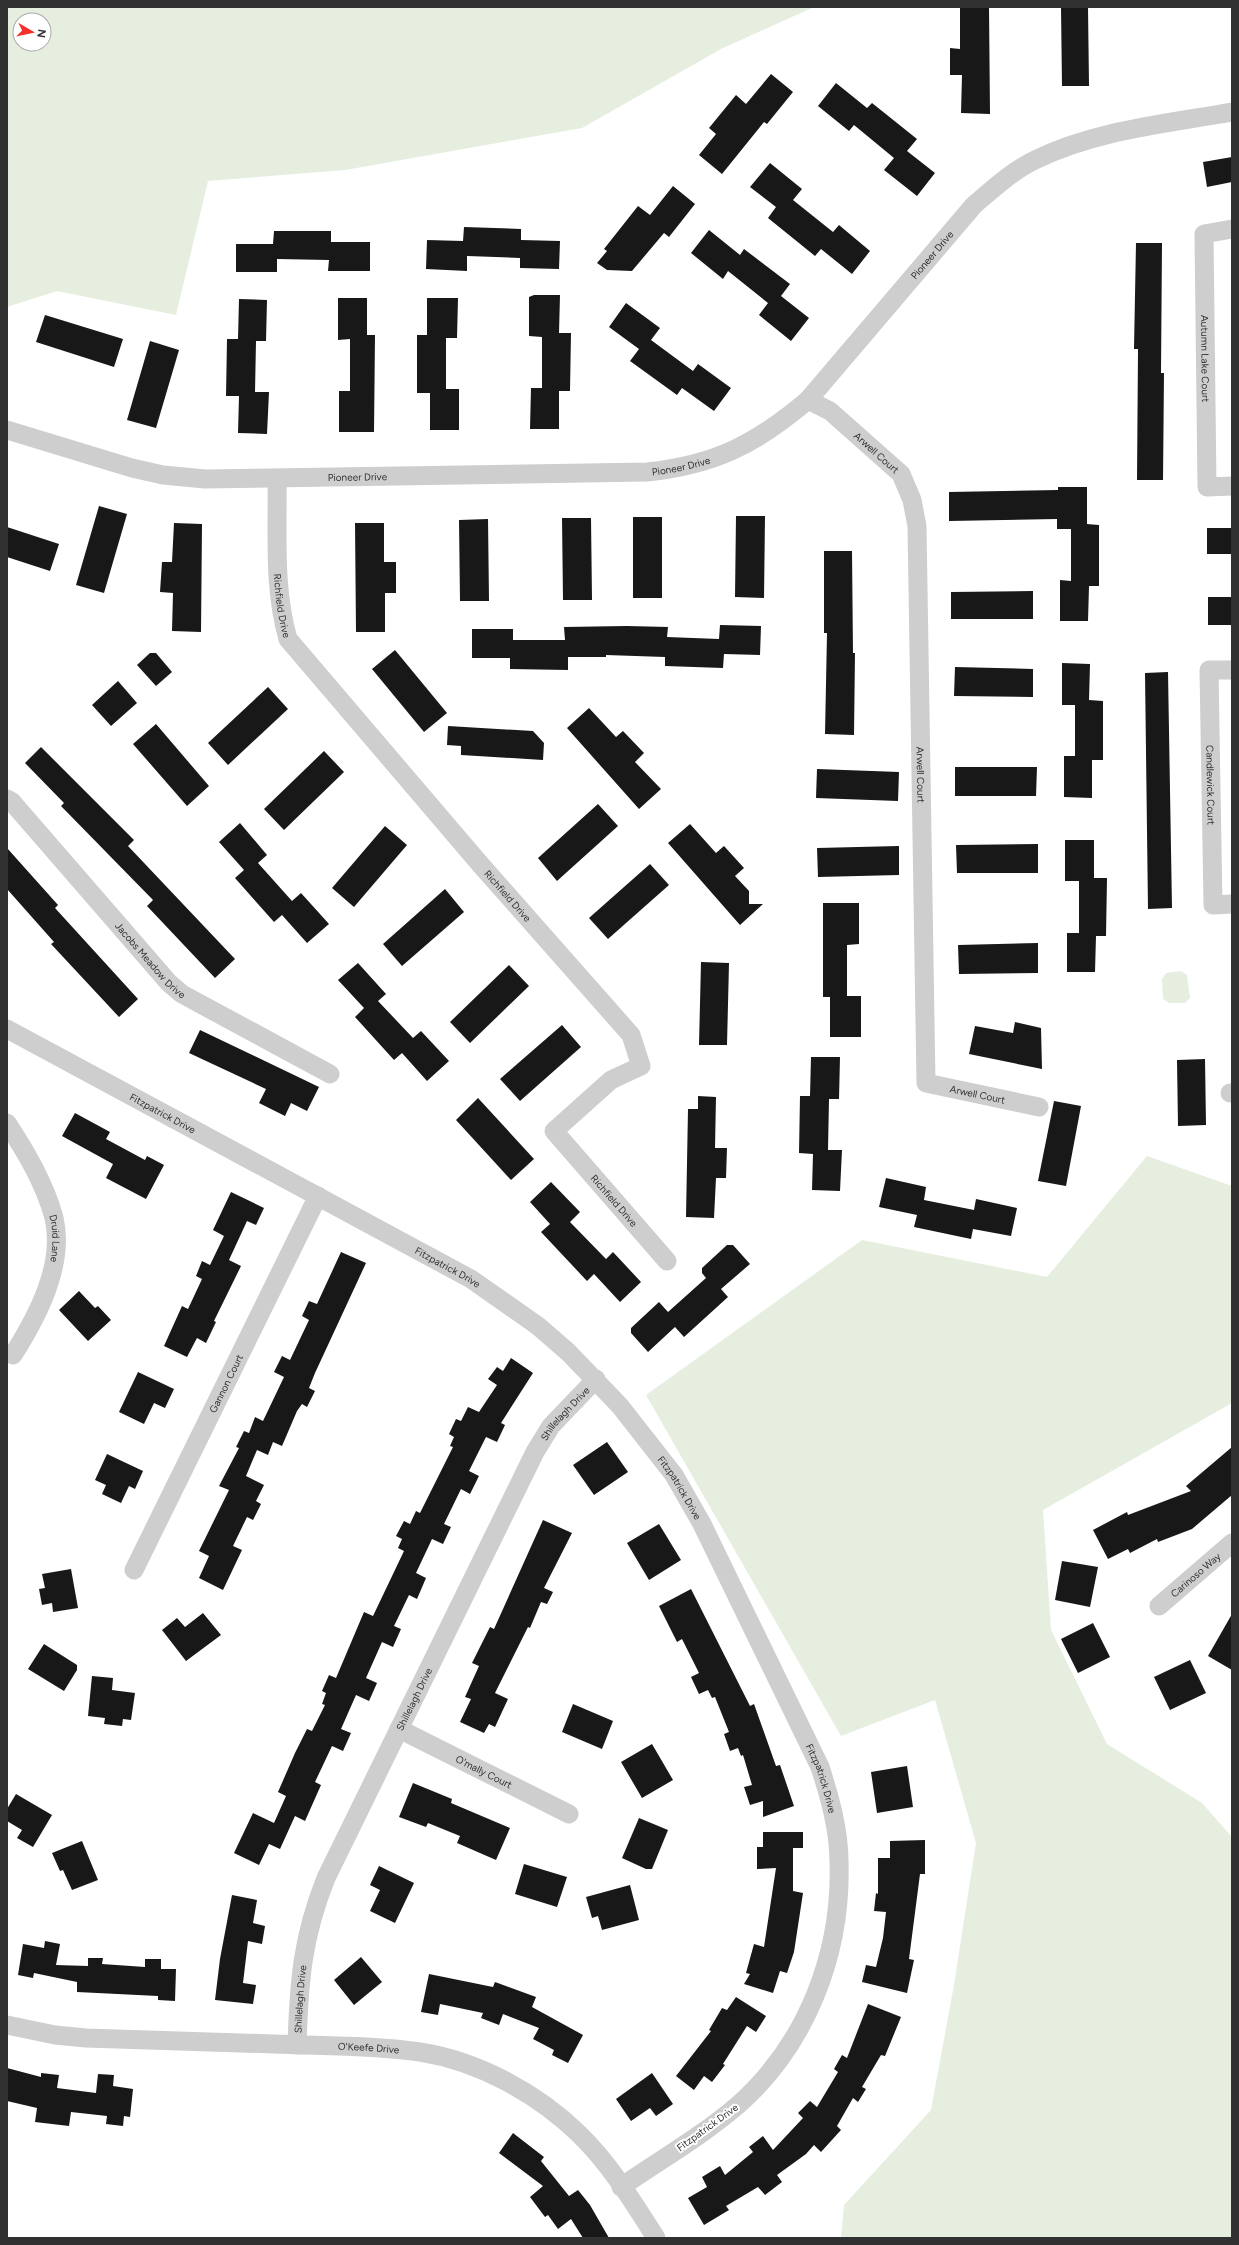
<svg xmlns="http://www.w3.org/2000/svg" width="1239" height="2245" viewBox="0 0 1239 2245" font-family="Figtree,sans-serif">
<rect width="100%" height="100%" fill="#fff"/>
<g fill="#e5eedf" fill-rule="evenodd">
<path d="M7,7H814L721,49L582,128L345,170L208,181L176,315L57,291L7,307ZM20,20H44V44H20Z"/>
<polygon points="1181,971 1187,975 1190,998 1185,1003 1169,1003 1163,999 1162,979 1166,973"/>
<polygon points="1147,1156 1232,1186 1232,1403 1043,1510 1051,1630 1107,1744 1202,1803 1232,1837 1232,2238 841,2238 844,2205 931,2110 954,1985 976,1843 935,1700 841,1736 646,1395 862,1240 1047,1277"/>
</g>
<g fill="#181818">
<polygon points="960,7 989,7 990,114 961,113 962,75 950,75 950,48 960,49"/>
<polygon points="1061,7 1088,7 1089,86 1062,86"/>
<polygon points="771,74 793,92 767,124 764,122 722,174 699,155 716,134 709,128 736,95 746,104"/>
<polygon points="836,83 867,108 872,103 917,139 907,151 935,173 917,196 884,170 894,158 854,125 849,131 818,106"/>
<polygon points="1232,157 1232,182 1207,187 1203,162"/>
<polygon points="770,163 802,189 793,200 833,232 839,225 870,251 852,274 821,249 815,256 768,218 776,207 750,187"/>
<polygon points="673,186 695,204 669,237 664,233 632,271 607,270 597,263 607,251 604,249 638,206 650,215"/>
<polygon points="464,227 521,229 521,240 560,241 559,269 520,268 520,258 467,256 467,271 426,269 427,240 463,241"/>
<polygon points="709,230 740,255 744,249 790,284 781,296 809,318 791,341 759,315 768,303 728,271 723,279 691,253"/>
<polygon points="274,231 331,231 331,242 370,242 370,271 328,271 329,260 277,259 277,272 236,272 236,244 273,244"/>
<polygon points="1136,243 1162,243 1161,373 1164,373 1163,480 1137,480 1138,349 1134,349"/>
<polygon points="534,295 560,295 559,333 571,333 570,391 559,391 559,429 530,429 531,388 542,388 542,337 529,336 529,297"/>
<polygon points="338,298 367,298 367,335 375,335 374,432 339,432 339,391 350,391 350,339 338,340"/>
<polygon points="427,298 458,298 457,338 446,338 446,389 459,389 459,430 430,430 430,393 417,393 417,335 427,335"/>
<polygon points="239,299 267,300 266,341 256,341 255,392 269,392 267,434 238,433 239,396 226,396 227,339 238,339"/>
<polygon points="626,303 660,328 651,340 693,371 698,364 731,388 714,411 682,388 677,395 630,361 639,349 609,327"/>
<polygon points="45,315 123,339 114,367 36,342"/>
<polygon points="150,341 179,350 156,428 127,420"/>
<polygon points="1058,487 1087,487 1087,524 1099,525 1099,586 1089,586 1088,621 1060,621 1060,580 1071,581 1071,529 1057,529 1057,519 949,521 949,492 1058,490"/>
<polygon points="99,506 127,514 104,593 76,585"/>
<polygon points="736,516 765,516 764,598 735,597"/>
<rect x="633" y="517" width="29" height="81"/>
<polygon points="562,518 591,518 592,600 563,600"/>
<polygon points="488,519 489,601 460,601 459,520"/>
<polygon points="174,523 202,524 201,632 172,631 173,593 160,592 162,562 172,562"/>
<polygon points="355,523 384,523 384,562 396,562 396,593 385,593 385,632 356,632"/>
<polygon points="7,527 59,544 50,571 7,557"/>
<rect x="1207" y="528" width="25" height="26"/>
<polygon points="824,551 852,551 853,653 855,653 854,735 825,734 827,633 824,633"/>
<polygon points="1033,591 1033,619 951,619 951,592"/>
<rect x="1208" y="597" width="24" height="28"/>
<polygon points="720,625 761,626 760,655 724,654 723,668 665,666 665,657 606,655 606,657 568,657 568,670 510,669 510,658 472,658 472,629 513,629 513,640 565,640 564,627 627,626 668,627 667,637 719,639"/>
<polygon points="395,650 447,713 424,732 372,669"/>
<polygon points="150,653 156,653 172,672 156,686 137,665"/>
<polygon points="1062,663 1090,664 1089,700 1103,701 1103,760 1092,760 1092,798 1064,797 1064,756 1075,756 1075,705 1062,705"/>
<polygon points="955,667 1033,669 1033,697 954,696"/>
<polygon points="1168,672 1172,908 1148,909 1145,673"/>
<polygon points="118,681 137,703 111,726 92,705"/>
<polygon points="268,687 288,709 228,765 208,743"/>
<polygon points="589,708 616,737 623,731 644,753 635,762 661,789 639,809 567,728"/>
<polygon points="156,724 209,786 187,806 133,744"/>
<polygon points="448,726 533,731 544,743 543,760 461,755 461,746 447,745"/>
<polygon points="41,747 134,840 128,846 235,959 215,978 147,906 153,900 61,806 64,803 25,763"/>
<polygon points="324,751 344,772 284,830 264,809"/>
<polygon points="955,767 1037,767 1036,796 955,796"/>
<polygon points="817,769 899,772 898,801 816,798"/>
<polygon points="598,804 618,826 557,881 538,858"/>
<polygon points="240,823 267,855 258,863 292,901 301,893 329,924 307,943 282,915 274,922 235,878 244,870 219,842"/>
<polygon points="690,824 716,853 724,846 744,868 735,876 749,891 749,904 763,904 740,925 668,843"/>
<polygon points="385,826 407,845 354,907 332,888"/>
<polygon points="1065,840 1094,840 1094,878 1107,878 1106,936 1096,936 1095,972 1067,972 1067,933 1079,933 1079,881 1065,881"/>
<polygon points="1038,844 1038,873 957,873 956,845"/>
<polygon points="899,846 899,875 818,877 817,848"/>
<polygon points="7,848 58,905 55,908 138,999 119,1017 51,944 54,942 7,889"/>
<polygon points="650,864 669,885 608,939 589,918"/>
<polygon points="445,889 464,912 402,966 383,944"/>
<polygon points="823,903 859,903 859,944 847,945 847,996 861,996 861,1037 830,1037 830,997 823,997"/>
<polygon points="1038,943 1038,973 959,974 958,945"/>
<polygon points="701,962 729,963 727,1045 699,1045"/>
<polygon points="358,963 386,994 378,1001 413,1038 421,1031 449,1061 427,1081 402,1053 394,1060 355,1017 364,1008 338,980"/>
<polygon points="509,965 529,986 470,1043 450,1022"/>
<polygon points="1015,1022 1041,1028 1042,1069 969,1054 975,1026 1013,1033"/>
<polygon points="562,1025 581,1047 520,1101 500,1079"/>
<polygon points="200,1030 319,1087 307,1111 291,1103 285,1116 259,1103 266,1089 189,1053"/>
<polygon points="811,1057 840,1057 839,1099 829,1099 828,1150 842,1150 840,1191 812,1190 813,1154 799,1153 800,1096 810,1096"/>
<polygon points="1205,1059 1206,1125 1178,1126 1177,1060"/>
<polygon points="698,1096 716,1097 715,1148 727,1148 726,1178 716,1178 714,1218 686,1217 688,1109 698,1109"/>
<polygon points="478,1098 534,1159 511,1180 456,1120"/>
<polygon points="1054,1101 1081,1106 1066,1186 1038,1181"/>
<polygon points="75,1113 110,1132 106,1139 145,1160 147,1156 164,1165 146,1199 106,1178 113,1164 62,1136"/>
<polygon points="886,1178 926,1187 924,1200 974,1210 976,1199 1017,1208 1011,1236 973,1229 971,1239 914,1227 917,1215 879,1207"/>
<polygon points="551,1182 580,1212 570,1222 606,1259 613,1252 641,1282 620,1302 594,1274 587,1281 541,1232 550,1224 530,1202"/>
<polygon points="231,1192 264,1208 256,1225 247,1221 229,1260 241,1266 214,1321 216,1322 206,1343 197,1338 187,1357 164,1346 182,1306 188,1309 202,1279 196,1276 202,1261 210,1265 224,1236 213,1230"/>
<polygon points="727,1245 733,1245 750,1264 721,1289 728,1297 684,1337 675,1327 648,1352 631,1333 631,1328 659,1302 668,1312 706,1278 702,1273 702,1268"/>
<polygon points="341,1252 366,1263 315,1373 309,1388 315,1391 307,1407 302,1404 297,1411 282,1446 273,1442 268,1455 257,1450 246,1476 264,1485 256,1501 261,1504 253,1520 247,1517 233,1546 242,1550 223,1590 199,1578 209,1556 199,1551 229,1490 219,1486 239,1448 236,1447 244,1431 249,1433 255,1417 263,1421 284,1377 274,1372 282,1356 290,1360 309,1320 302,1316 309,1301 317,1304"/>
<polygon points="79,1291 95,1308 98,1306 111,1320 88,1341 59,1310"/>
<polygon points="511,1358 533,1373 501,1423 505,1425 497,1442 486,1437 469,1471 479,1476 470,1494 461,1489 444,1524 451,1527 443,1544 432,1539 416,1573 426,1578 417,1599 409,1595 394,1626 401,1629 393,1647 382,1642 366,1678 377,1683 369,1701 356,1695 341,1729 351,1733 343,1751 332,1746 315,1782 321,1785 305,1821 295,1816 280,1849 269,1844 259,1865 234,1853 253,1813 274,1823 286,1796 278,1792 295,1753 307,1729 312,1731 325,1705 322,1704 326,1693 322,1691 329,1675 336,1678 364,1612 373,1616 404,1551 398,1548 402,1539 396,1536 404,1521 410,1524 416,1511 420,1513 453,1447 450,1446 454,1437 449,1434 456,1419 461,1421 468,1407 479,1412 497,1385 488,1379 497,1367 503,1371"/>
<polygon points="138,1372 174,1389 165,1408 154,1403 144,1424 119,1412"/>
<polygon points="607,1442 628,1472 594,1495 573,1465"/>
<polygon points="1232,1447 1232,1495 1192,1529 1158,1542 1157,1539 1130,1553 1128,1549 1108,1559 1093,1530 1127,1512 1128,1515 1191,1491 1186,1486"/>
<polygon points="107,1454 143,1471 135,1489 129,1486 121,1503 102,1494 106,1485 95,1480"/>
<polygon points="543,1520 572,1533 544,1588 553,1592 547,1604 541,1602 530,1628 528,1627 495,1693 508,1699 495,1727 489,1724 484,1733 460,1722 471,1699 465,1697 479,1666 472,1663 490,1627 494,1629"/>
<polygon points="659,1524 681,1560 649,1580 627,1543"/>
<polygon points="1062,1561 1098,1567 1090,1607 1055,1600"/>
<polygon points="71,1569 78,1608 53,1612 52,1603 42,1605 39,1589 45,1588 42,1574"/>
<polygon points="691,1589 750,1706 754,1704 776,1766 780,1765 794,1806 763,1817 763,1801 750,1805 744,1787 752,1785 743,1755 741,1756 738,1748 730,1751 724,1734 729,1732 715,1697 712,1698 708,1690 699,1694 691,1677 699,1673 682,1639 677,1642 659,1606"/>
<polygon points="203,1613 221,1635 186,1661 162,1630 177,1618 185,1627"/>
<polygon points="1232,1614 1232,1670 1208,1656"/>
<polygon points="1093,1623 1110,1657 1078,1673 1061,1639"/>
<polygon points="44,1644 77,1665 77,1670 64,1691 28,1669"/>
<polygon points="1190,1660 1206,1693 1170,1710 1154,1677"/>
<polygon points="92,1676 113,1678 112,1690 135,1693 131,1720 123,1719 122,1726 104,1724 105,1718 88,1716"/>
<polygon points="573,1704 613,1721 602,1749 562,1732"/>
<polygon points="652,1744 673,1780 642,1798 621,1762"/>
<polygon points="907,1766 913,1807 877,1813 871,1772"/>
<polygon points="413,1783 452,1799 451,1803 510,1828 496,1860 457,1843 460,1836 428,1823 426,1827 399,1817"/>
<polygon points="16,1794 52,1815 33,1847 17,1838 22,1830 7,1821 7,1809"/>
<polygon points="639,1818 668,1830 652,1869 646,1869 622,1858"/>
<polygon points="763,1832 803,1832 803,1848 793,1848 793,1891 803,1893 794,1952 787,1973 780,1971 773,1993 744,1984 750,1974 746,1973 754,1944 764,1947 776,1868 757,1869 757,1847 763,1847"/>
<polygon points="925,1840 925,1874 920,1874 909,1959 914,1960 907,1993 862,1982 866,1965 876,1967 883,1938 886,1912 874,1911 876,1893 878,1894 878,1858 890,1858 890,1841"/>
<polygon points="82,1841 98,1880 72,1890 63,1870 60,1871 52,1853"/>
<polygon points="524,1864 567,1877 557,1907 515,1894"/>
<polygon points="379,1866 414,1883 395,1923 370,1911 380,1890 370,1885"/>
<polygon points="630,1885 639,1920 602,1930 598,1916 592,1918 586,1897"/>
<polygon points="232,1895 257,1900 253,1923 265,1926 262,1944 248,1941 243,1983 256,1985 253,2004 215,2000 220,1959"/>
<polygon points="45,1941 60,1944 56,1965 88,1966 88,1958 103,1958 102,1964 145,1967 145,1959 161,1959 161,1969 176,1969 175,2001 158,2000 158,1996 77,1992 77,1982 34,1973 33,1978 18,1975 23,1944 44,1948"/>
<polygon points="361,1957 382,1982 354,2005 334,1980"/>
<polygon points="429,1974 493,1987 495,1982 536,1997 532,2007 583,2035 568,2063 552,2055 554,2050 533,2039 539,2028 503,2014 499,2025 481,2018 483,2013 440,2004 438,2015 421,2012"/>
<polygon points="736,1997 766,2016 756,2032 747,2026 723,2064 725,2065 712,2082 704,2076 694,2090 676,2076 711,2031 709,2030 722,2008 727,2010"/>
<polygon points="868,2004 901,2017 885,2056 881,2055 862,2087 866,2089 858,2102 853,2098 837,2126 841,2130 821,2152 814,2145 806,2154 777,2175 782,2182 765,2195 758,2187 726,2206 729,2210 704,2225 688,2198 707,2187 702,2177 720,2166 725,2175 753,2152 749,2147 763,2136 773,2150 803,2118 798,2113 810,2101 817,2107 838,2072 834,2069 842,2055 847,2058"/>
<polygon points="7,2068 41,2077 41,2073 59,2075 57,2088 96,2093 98,2074 114,2075 113,2086 133,2089 130,2117 124,2116 123,2126 106,2124 107,2116 71,2112 69,2126 35,2122 37,2108 7,2101"/>
<polygon points="652,2073 673,2104 656,2116 650,2108 631,2121 616,2099"/>
<polygon points="513,2133 544,2157 541,2161 569,2196 578,2190 590,2205 609,2238 583,2238 571,2219 558,2229 548,2215 545,2217 530,2197 543,2186 499,2153"/>
</g>
<g fill="none" stroke-linecap="round" stroke-linejoin="round">
<g stroke="#cecece" stroke-width="19">
<path id="s1" d="M1232,229L1204,234L1207,487L1232,486"/>
<path id="s2" d="M808,400L830,411L901,474L912,500L917,526L926,1083L1039,1107"/>
<path id="s3" d="M7,430L132,468L163,475L205,479L647,472C715,465 756,444 808,400L974,205C993,189 1012,171 1035,160C1096,130 1166,124 1232,112"/>
<path id="s4" d="M277,479C278,532 273,587 288,639L480,864L631,1035L641,1066L611,1080L554,1131L667,1261"/>
<path id="s5" d="M1232,670H1209L1213,905L1232,904"/>
<path id="s6" d="M7,799L12,802L169,983L182,994L330,1074"/>
<path id="s7" d="M7,1029L471,1279L538,1326L568,1352L620,1406L674,1475L702,1524L820,1767C830,1798 839,1830 839,1862C842,1953 807,2044 738,2105C702,2136 660,2160 621,2187"/>
<polyline points="1230,1093 1232,1093"/>
<path id="s8" d="M7,1123C26,1152 45,1184 54,1218C65,1265 37,1317 13,1355"/>
<path id="s9" d="M134,1570L318,1196"/>
<path id="s10" d="M1159,1606L1232,1543"/>
<path id="s11" d="M399,1729L569,1814"/>
<path id="s12" d="M7,2025L55,2035L86,2038C149,2040 212,2042 274,2044C322,2046 372,2045 420,2052C478,2061 537,2093 579,2134C610,2164 633,2202 656,2238"/>
<path id="s13" d="M297,2045C299,1982 302,1938 326,1878L535,1452L551,1426L596,1379"/>
</g>
</g>
<g text-anchor="middle" stroke-width="4" stroke-linejoin="round" paint-order="stroke">
<g font-size="10" fill="#313131" stroke="#fff">
<text dy="4" stroke="none"><textPath href="#s3" startOffset="1017">Pioneer Drive</textPath></text>
<text dy="4" stroke="none"><textPath href="#s1" startOffset="153">Autumn Lake Court</textPath></text>
<text dy="4" stroke="none"><textPath href="#s2" startOffset="87">Arwell Court</textPath></text>
<text dy="4" stroke="none"><textPath href="#s3" startOffset="681">Pioneer Drive</textPath></text>
<text dy="4" stroke="none"><textPath href="#s3" startOffset="357">Pioneer Drive</textPath></text>
<text dy="4" stroke="none"><textPath href="#s4" startOffset="127">Richfield Drive</textPath></text>
<text dy="4" stroke="none"><textPath href="#s2" startOffset="423">Arwell Court</textPath></text>
<text dy="4" stroke="none"><textPath href="#s5" startOffset="138">Candlewick Court</textPath></text>
<text dy="4" stroke="none"><textPath href="#s4" startOffset="499">Richfield Drive</textPath></text>
<text dy="4" stroke="none"><textPath href="#s6" startOffset="216">Jacobs Meadow Drive</textPath></text>
<text dy="4" stroke="none"><textPath href="#s2" startOffset="784">Arwell Court</textPath></text>
<text dy="4" stroke="none"><textPath href="#s7" startOffset="177">Fitzpatrick Drive</textPath></text>
<text dy="4" stroke="none"><textPath href="#s4" startOffset="919">Richfield Drive</textPath></text>
<text dy="4" stroke="none"><textPath href="#s8" startOffset="127">Druid Lane</textPath></text>
<text dy="4" stroke="none"><textPath href="#s7" startOffset="501">Fitzpatrick Drive</textPath></text>
<text dy="4" stroke="none"><textPath href="#s9" startOffset="208">Gannon Court</textPath></text>
<text dy="4" stroke="none"><textPath href="#s13" startOffset="694">Shillelagh Drive</textPath></text>
<text dy="4" stroke="none"><textPath href="#s7" startOffset="825">Fitzpatrick Drive</textPath></text>
<text dy="4" stroke="none"><textPath href="#s10" startOffset="48">Carinoso Way</textPath></text>
<text dy="4" stroke="none"><textPath href="#s13" startOffset="370">Shillelagh Drive</textPath></text>
<text dy="4" stroke="none"><textPath href="#s11" startOffset="95">O'mally Court</textPath></text>
<text dy="4" stroke="none"><textPath href="#s7" startOffset="1149">Fitzpatrick Drive</textPath></text>
<text dy="4" stroke="none"><textPath href="#s13" startOffset="46">Shillelagh Drive</textPath></text>
<text dy="4" stroke="none"><textPath href="#s12" startOffset="363">O'Keefe Drive</textPath></text>
<text transform="translate(707 2127) rotate(-36)" y="4">Fitzpatrick Drive</text>
</g>
</g>
<rect width="1239" height="2245" fill="none" stroke="#313131" stroke-width="16"/>
<g transform="translate(32 32) rotate(99)"><circle r="19" fill="#ffffff" stroke="#adadad"/>
<path d="M0-3L7 15L0 10L-7 15Z" fill="#f1312a"/>
<text y="-6" font-size="11" font-weight="bold" text-anchor="middle" fill="#313131">N</text>
</g>
</svg>
